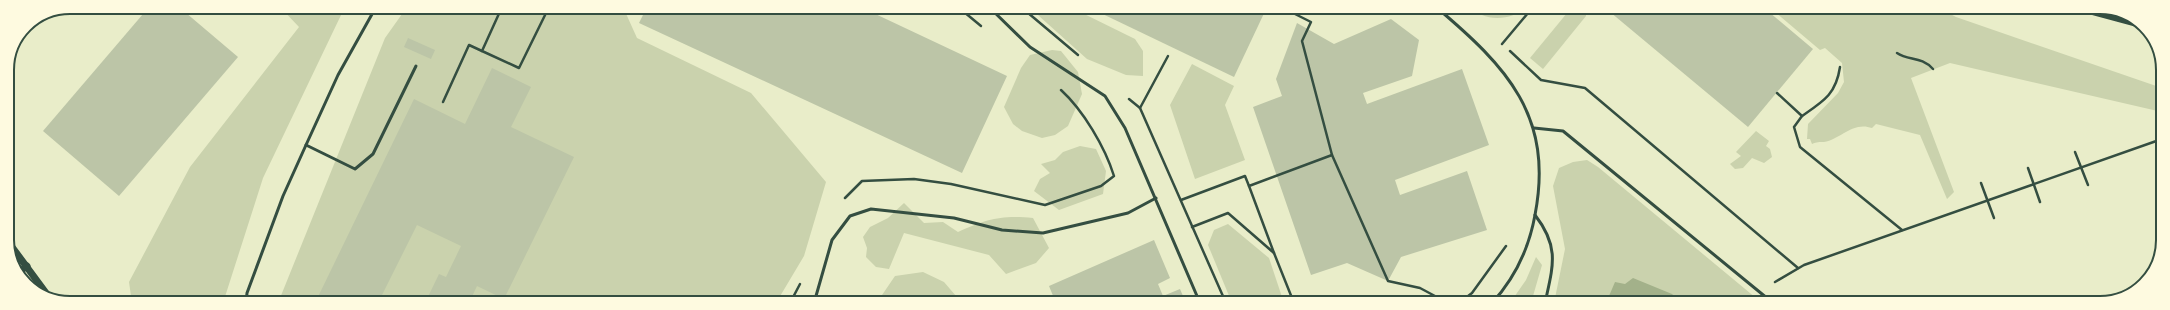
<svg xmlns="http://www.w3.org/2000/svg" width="2170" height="310" viewBox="0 0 2170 310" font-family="Commissioner,sans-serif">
<rect width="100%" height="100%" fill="#e9edc9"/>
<g fill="#cad2ad">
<polygon points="280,7 348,7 342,13 263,178 223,303 132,303 129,282 190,167 299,27"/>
<polygon points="407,7 623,7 637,38 751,93 826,182 804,256 776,303 278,303 385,38"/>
<polygon points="1029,7 1070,7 1135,39 1143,51 1143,76 1126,75 1087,59"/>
<path d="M1471,7H1525C1516,18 1495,21 1482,15C1478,14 1474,10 1471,7Z"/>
<polygon points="1572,7 1583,8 1586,12 1586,16 1543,69 1530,58"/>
<path d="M1769,7H1937L1956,17L2162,88V112L1950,63L1911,78L1954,192L1947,199L1920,135L1876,124L1872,128C1853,121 1841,139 1824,142C1819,142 1817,142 1812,144L1810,139H1807L1808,124L1838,93L1844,82L1842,63L1825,48L1820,50Z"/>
<polygon points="1052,50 1061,51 1078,72 1082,94 1068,126 1055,135 1042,138 1022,131 1013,124 1004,107 1021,68 1030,55"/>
<polygon points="1192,64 1234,86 1225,105 1245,160 1195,179 1170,105"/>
<polygon points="1756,131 1769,141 1766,146 1770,149 1772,157 1764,163 1752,158 1743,168 1735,169 1730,164 1741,156 1736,152"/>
<polygon points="1080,146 1096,149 1106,171 1103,194 1059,210 1034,191 1040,179 1050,173 1041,164 1055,160 1063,152"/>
<polygon points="1587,160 1598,167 1762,303 1686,303 1672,294 1606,303 1554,303 1565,249 1553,186 1559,168 1573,162"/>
<path d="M904,203L924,223L943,222L958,232C988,219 1000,215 1033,218L1049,248L1036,263L1006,274L989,255L904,233L889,269L876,267L866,257L867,248L863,237L870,227L888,218Z"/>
<polygon points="1228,224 1269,258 1284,303 1232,303 1208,245 1214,230"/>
<polygon points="1536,257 1542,265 1531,303 1510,303 1526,280"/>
<polygon points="923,272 944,282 962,303 874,303 880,298 895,276"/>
</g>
<polygon fill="#a3b18a" points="1633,278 1672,294 1686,303 1606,303 1615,282 1625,284"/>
<g fill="#bcc5a7">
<polygon points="149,7 179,7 238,57 119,196 43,131"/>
<polygon points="647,7 870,7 869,11 1007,76 962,173 639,23"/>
<polygon points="1088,7 1267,7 1234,77"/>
<polygon points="1604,7 1763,7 1813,49 1748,127"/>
<polygon points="1391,19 1419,40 1412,76 1363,93 1367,104 1462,69 1489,145 1395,180 1400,195 1467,171 1487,230 1401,257 1388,281 1347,263 1311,275 1253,107 1282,96 1276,79 1297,23 1334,44"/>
<polygon points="408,38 435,50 431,59 404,47"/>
<polygon points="492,68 531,87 511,127 574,157 504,299 477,286 469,303 425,303 439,274 446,277 461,246 417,225 378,303 315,303 414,99 465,124"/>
<polygon points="1154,240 1170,278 1158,284 1163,296 1180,289 1186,303 1056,303 1049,286"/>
</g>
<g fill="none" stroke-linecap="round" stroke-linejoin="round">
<g stroke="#344e41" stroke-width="2.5">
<polyline points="502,7 482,51 519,68 549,7"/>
<polyline points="958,7 981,26"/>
<polyline points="1021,7 1078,55"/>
<polyline points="1281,7 1311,22 1302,41 1332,155"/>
<polyline points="1502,44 1533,7"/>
<polyline points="1510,51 1541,80 1585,88 1798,268"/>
<path d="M1897,53C1909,61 1921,56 1933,69"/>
<polyline points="1777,93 1802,116 1794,127 1800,147 1902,230"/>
<polyline points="1129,99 1140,108 1226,303"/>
<polyline points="443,102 469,45 482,51"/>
<polyline points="1140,108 1168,56"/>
<path d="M1802,116C1824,101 1836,94 1840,67"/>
<polyline points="2075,152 2088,185"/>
<polyline points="2028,168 2040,202"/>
<polyline points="1981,183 1994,218"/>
<path d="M845,198L862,181L914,179L951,184L1045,205L1101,186L1114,176C1105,147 1083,110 1061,90"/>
<polyline points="1181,200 1245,176 1249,186"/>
<polyline points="1192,227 1228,213 1274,253 1294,303"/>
<polyline points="1274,253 1249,186 1332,155 1388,281 1420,288 1448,303"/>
<polyline points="1775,282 1804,265 2162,139"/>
<polyline points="790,303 800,284"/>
<polyline points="1459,303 1472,293 1506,246"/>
</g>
<g stroke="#344e41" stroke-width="3">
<polyline points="989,7 1030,47 1105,96 1125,128 1200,303"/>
<path d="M1436,7C1507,67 1554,116 1535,215C1529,248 1515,278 1492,303"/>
<polyline points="1534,128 1563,131 1773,303"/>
<polyline points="306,145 355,169 373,154 416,66"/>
<path d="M1535,215C1560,247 1553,266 1545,303"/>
<polyline points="246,303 247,293 283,196 306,145 338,75 376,7"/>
<polyline points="814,303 832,240 850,216 871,209 954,218 1002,230 1043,233 1128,213 1156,198"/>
</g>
<g stroke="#344e41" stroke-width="7">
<polyline points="2080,8 2143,25"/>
<polyline points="9,243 49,297"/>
<polyline points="19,272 27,266"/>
</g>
</g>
<path d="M0 0H2170V310H0ZM70 14H2100A56 56 0 0 1 2156 70V240A56 56 0 0 1 2100 296H70A56 56 0 0 1 14 240V70A56 56 0 0 1 70 14Z" fill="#fefae0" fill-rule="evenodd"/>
<path fill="none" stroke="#344e41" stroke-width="2" d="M70 14H2100A56 56 0 0 1 2156 70V240A56 56 0 0 1 2100 296H70A56 56 0 0 1 14 240V70A56 56 0 0 1 70 14Z"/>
</svg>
